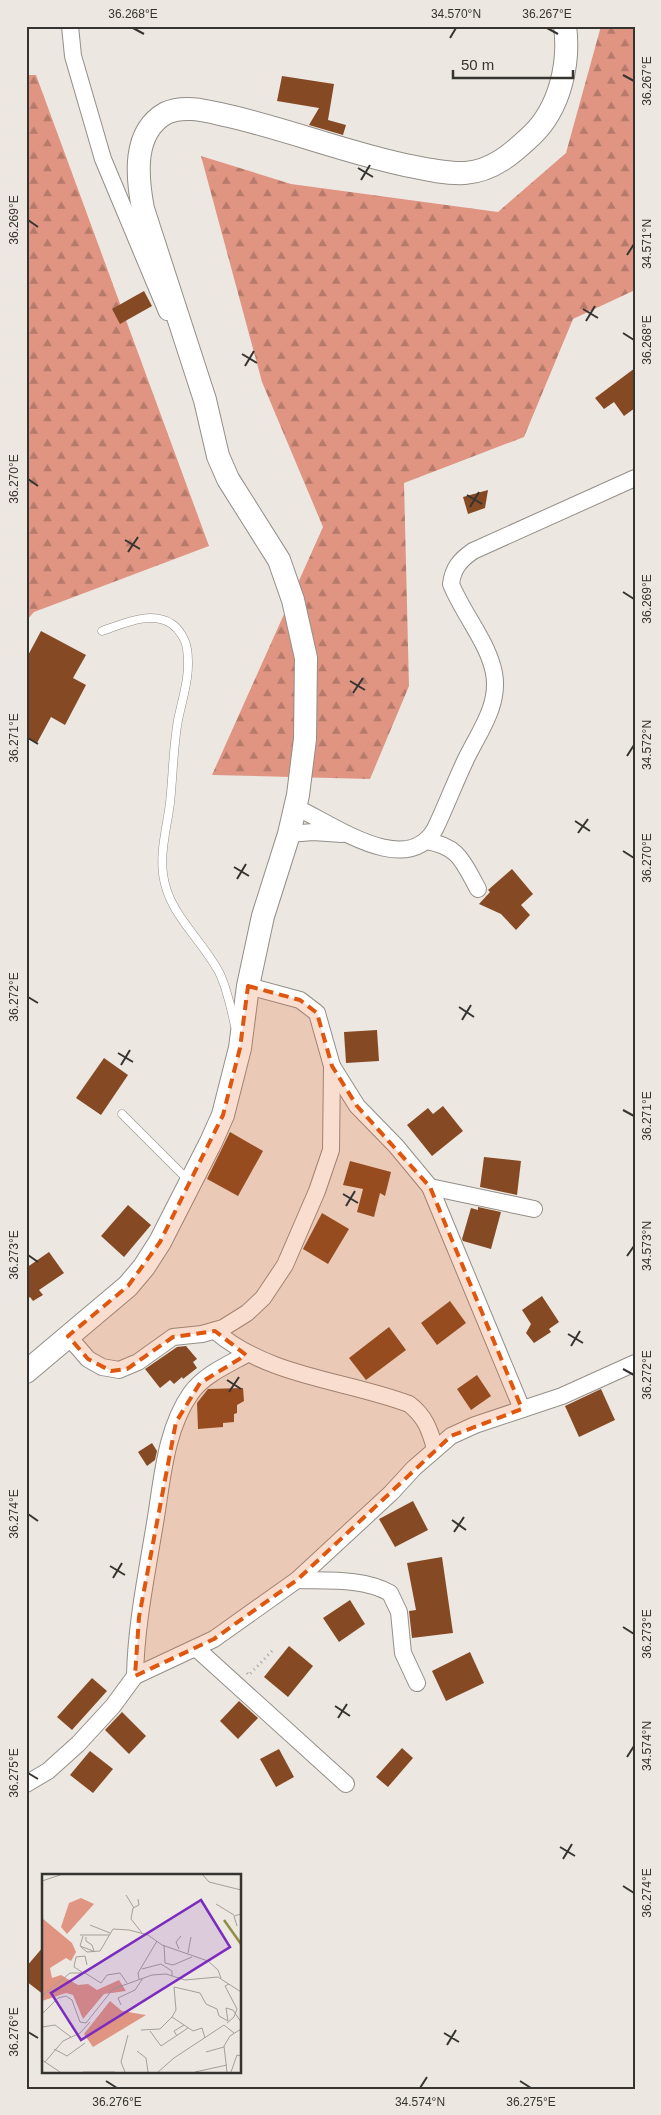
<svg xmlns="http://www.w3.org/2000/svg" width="661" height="2115" viewBox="0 0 661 2115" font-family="Arial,sans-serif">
<defs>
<pattern id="forest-firs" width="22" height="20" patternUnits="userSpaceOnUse" patternTransform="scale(1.25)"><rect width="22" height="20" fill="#e09482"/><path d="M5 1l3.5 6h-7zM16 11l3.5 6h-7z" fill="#b67a6b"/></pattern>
</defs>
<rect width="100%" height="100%" fill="#ede7e1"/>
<g fill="url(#forest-firs)">
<polygon points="601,26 635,26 635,290 573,319 524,437 404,483 409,686 370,779 212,775 323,527 262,382 201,156 291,184 498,212 566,153"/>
<polygon points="26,75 36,75 209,546 34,612 26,621"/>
</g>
<g fill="#854a23">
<polygon points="282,76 334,84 328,120 346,125 343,135 309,125 319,108 277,101"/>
<polygon points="144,291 152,306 120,324 112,309"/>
<polygon points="635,368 635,408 624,416 614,402 604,409 595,398"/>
<polygon points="488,490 485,508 468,514 463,497"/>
<polygon points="41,631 86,655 73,678 86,685 65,725 51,717 37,743 26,738 26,659"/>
<polygon points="512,869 533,894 521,905 530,915 516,930 501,914 479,904 490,892 488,890"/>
<polygon points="377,1030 379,1061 346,1063 344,1032"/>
<polygon points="104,1058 128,1075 101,1115 76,1098"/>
<polygon points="443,1106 463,1131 432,1156 407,1125 428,1108 433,1114"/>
<polygon points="230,1132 263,1151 238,1196 207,1179"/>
<polygon points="484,1157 521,1161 517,1195 480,1187"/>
<polygon points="350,1161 391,1172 385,1196 380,1193 374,1217 357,1212 363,1189 343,1185"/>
<polygon points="128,1205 151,1225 124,1257 101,1236"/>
<polygon points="478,1207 501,1212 491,1249 463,1241 462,1239 471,1208 478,1210"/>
<polygon points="322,1213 349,1229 328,1264 303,1249"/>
<polygon points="49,1252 64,1273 39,1290 43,1295 33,1301 30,1297 26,1300 26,1268"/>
<polygon points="542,1296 559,1322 549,1329 551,1332 534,1343 526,1333 531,1324 522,1310"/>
<polygon points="450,1301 466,1323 437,1345 421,1323"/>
<polygon points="389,1327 406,1350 366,1380 349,1358"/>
<polygon points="186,1346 197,1359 193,1362 197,1368 183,1379 182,1377 174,1384 170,1380 160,1388 145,1369 177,1347"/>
<polygon points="477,1375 491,1396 471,1410 457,1389"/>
<polygon points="243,1388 244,1401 237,1405 237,1413 234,1414 234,1422 223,1423 223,1427 198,1429 197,1403 208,1389"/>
<polygon points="601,1389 615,1420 579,1437 565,1406"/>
<polygon points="152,1443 157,1451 155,1460 147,1466 138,1452"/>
<polygon points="413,1501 428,1530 395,1547 379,1519"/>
<polygon points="442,1557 453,1633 412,1638 409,1611 416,1610 407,1563"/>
<polygon points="350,1600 365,1624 339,1642 323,1618"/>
<polygon points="289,1646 313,1666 288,1697 264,1677"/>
<polygon points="470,1652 484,1683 446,1701 432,1671"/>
<polygon points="92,1678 107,1691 72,1730 57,1717"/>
<polygon points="239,1701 258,1718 238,1739 220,1721"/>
<polygon points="122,1712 146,1736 129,1754 105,1730"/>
<polygon points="402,1748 413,1758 388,1787 376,1777"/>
<polygon points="279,1749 294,1777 276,1787 260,1759"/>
<polygon points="90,1751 113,1769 93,1793 70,1775"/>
<polygon points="44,1946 44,1995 26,1981 26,1967"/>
</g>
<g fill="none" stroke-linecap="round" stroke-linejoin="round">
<defs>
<g id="lane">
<path d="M102,631C123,624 151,610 172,624C179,629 186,640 187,649C191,674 183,696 178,720C173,748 173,775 170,803C167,827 160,850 163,874C168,914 201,938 219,972C227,988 231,1008 235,1026"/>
<polyline points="122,1114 189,1181"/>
</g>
<g id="street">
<polyline points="70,26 73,56 103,159 167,312"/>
<path d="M295,807C330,822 406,880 435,829C446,806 455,782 466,759C479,732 500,705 494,673C488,642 463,614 451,584C453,568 460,560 473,551L635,478"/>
<polyline points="289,834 313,832 342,834"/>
<path d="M426,841C459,846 463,862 478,889"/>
<polyline points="248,986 300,1000 317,1013 332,1066 357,1106 396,1146 430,1187 522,1409"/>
<polyline points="430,1187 534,1209"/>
<path d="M215,1331C269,1377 345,1380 409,1404C425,1416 430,1430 435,1449"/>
<polyline points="68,1336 88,1359 102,1367 119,1370 138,1362 173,1337 202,1334 223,1328 247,1313 263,1298 285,1265 317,1191 331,1150 332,1066"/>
<path d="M297,1580C328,1581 363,1578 390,1593L399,1612L403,1653L417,1683"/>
<polyline points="197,1649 346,1784"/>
<path d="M135,1676C136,1626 146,1578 154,1529C162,1485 164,1431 191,1393C204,1375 227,1365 247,1354"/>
<polyline points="26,1784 48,1771 78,1744 113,1706 135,1676 214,1639 297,1580 391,1493 414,1468 451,1436 475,1425 562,1396 635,1363"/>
</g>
<path id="secondary" d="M26,1372L128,1286L144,1267L160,1242L211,1142L223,1115L240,1048L248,986L263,916L289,834L298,795L305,739L306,658L293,600L279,560L228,479L218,456L205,400L143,209C137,177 132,132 166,113C186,104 210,112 229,116C289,130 345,152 405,165C424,169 445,174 465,173C493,171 513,153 532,135C560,108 570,63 565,26"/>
</defs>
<use href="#lane" stroke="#938e88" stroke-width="9"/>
<use href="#street" stroke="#938e88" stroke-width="18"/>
<use href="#secondary" stroke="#938e88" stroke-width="24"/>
<polyline stroke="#a7a39e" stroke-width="3" stroke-dasharray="1 4" stroke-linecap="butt" points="247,1673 249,1675 272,1651"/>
<use href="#lane" stroke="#fff" stroke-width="8"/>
<use href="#street" stroke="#fff" stroke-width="16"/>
<use href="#secondary" stroke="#fff" stroke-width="22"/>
</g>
<path fill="#df570e" fill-opacity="0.2" stroke="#df570e" stroke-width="4" stroke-dasharray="10 6" stroke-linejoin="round" d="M248,986L300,1000L317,1013L332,1066L357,1106L430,1187L522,1409L451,1436L297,1580L214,1639L135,1676L139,1617L176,1422L200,1383L246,1355L215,1331L173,1337L127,1369L111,1371L88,1359L68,1336L128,1286L160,1242L223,1115L240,1048Z"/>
<path fill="none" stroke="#363431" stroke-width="2" d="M133,28L144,34M547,28L558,34M450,38L456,28M623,75L634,81M358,168L373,177M361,180L370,165M28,220L38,227M627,255L634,244M583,309L598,318M586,321L595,306M623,333L634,340M242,354L257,363M245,366L254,351M28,479L38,486M467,495L482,504M470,507L479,492M125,540L140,549M128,552L138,537M623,592L634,599M350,681L365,690M353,693L363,678M28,738L38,744M627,756L634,745M575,821L590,831M578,833L588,819M623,851L634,858M234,867L249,876M237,879L246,864M28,997L38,1003M459,1007L474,1017M462,1020L471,1005M118,1053L133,1062M121,1065L130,1050M623,1110L634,1116M343,1194L358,1203M346,1206L355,1191M28,1255L38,1262M627,1256L634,1246M568,1334L583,1343M571,1346L580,1331M623,1369L634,1375M227,1380L241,1389M229,1392L239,1377M28,1514L38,1521M452,1520L466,1530M454,1532L464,1517M110,1566L125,1575M113,1578L122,1563M623,1627L634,1634M335,1706L350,1716M338,1718L347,1704M627,1757L634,1746M28,1773L38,1779M560,1847L575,1856M563,1859L572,1844M623,1886L634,1893M28,2032L38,2038M444,2033L459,2042M447,2045L456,2030M106,2081L117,2088M520,2081L531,2088M420,2088L427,2077"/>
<g transform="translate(42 1874)">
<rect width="199" height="199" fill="#ede7e1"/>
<path d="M39,24L52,30L25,60L19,53L27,29ZM0,44L30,69L34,78L29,87L24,84L8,94L10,104L19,101L36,111L46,110L55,116L77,106L84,117L62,120L41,145L31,121L24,119L0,127ZM68,127L80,137L104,141L51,173L42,160Z" fill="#e09482"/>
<path fill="none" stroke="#918d43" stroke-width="2.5" d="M182,46L199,70"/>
<path fill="none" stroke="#a49f9b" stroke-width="1" d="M160,0L167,8L199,16M0,7L21,0M84,21L92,34M96,25L97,31L91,34L89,45L100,59M174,30L192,41M48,51L68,59M195,52L192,42L199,40M38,61H67M41,62L38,72L51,77M44,63V67L50,71L52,77M122,71L123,89M39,73L45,78L58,77L71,55L87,56L106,61L120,71L166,87L176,96L179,104M137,75L134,68L139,62M146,79L149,63M165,87L178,79M123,89L131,91L150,83M100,95L119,90L130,97V102M40,98L32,93L34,83L43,82L45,91M97,105L96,99L115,67M0,122L28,99H43L59,109L65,101L78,99L85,109M79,131L76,124L93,116L101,104M0,140L16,124L24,122L30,126L38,148L44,149L71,115L110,101L124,100L143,106L176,103L199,118M185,149L192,143L195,135L183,112L187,110M0,153L13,151L29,163M99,156L118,155L130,143M108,157L119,172L146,154M135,162L132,157L142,151M163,164L160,154L151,157L130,143L134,136L132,113L158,119L164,130L175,135L177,142L186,147L184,134L191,136L199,148M12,175L25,182L43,169M95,177L104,184L106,198M164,178L182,173M0,186L18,198M3,188L21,167L38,159L48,148M41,198H73M83,198L79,188L86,161M116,198L132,184L182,151L192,159M153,198L185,191M185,198L182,172L188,162L199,155M189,198L195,181L199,182"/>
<path fill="#7b2cbf" fill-opacity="0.15" stroke="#7b2cbf" stroke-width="2.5" d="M159,26L188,73L39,166L9,119Z"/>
<rect width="199" height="199" fill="none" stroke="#363431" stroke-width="2.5"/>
</g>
<rect width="661" height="2115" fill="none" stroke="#ede7e1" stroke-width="55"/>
<path d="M453 70v8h120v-8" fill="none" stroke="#363431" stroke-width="2.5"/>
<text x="461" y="70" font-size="15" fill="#363431" stroke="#ede7e1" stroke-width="4" paint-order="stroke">50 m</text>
<rect x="28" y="28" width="606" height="2060" fill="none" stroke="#363431" stroke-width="2"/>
<g font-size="12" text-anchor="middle" fill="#363431">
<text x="133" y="18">36.268°E</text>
<text x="456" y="18">34.570°N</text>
<text x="547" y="18">36.267°E</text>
<text transform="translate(647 81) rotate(-90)" y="4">36.267°E</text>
<text transform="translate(14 220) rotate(-90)" y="4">36.269°E</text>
<text transform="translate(647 244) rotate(-90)" y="4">34.571°N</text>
<text transform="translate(647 340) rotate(-90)" y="4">36.268°E</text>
<text transform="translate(14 479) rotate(-90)" y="4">36.270°E</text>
<text transform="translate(647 599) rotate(-90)" y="4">36.269°E</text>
<text transform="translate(14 738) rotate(-90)" y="4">36.271°E</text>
<text transform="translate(647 745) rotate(-90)" y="4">34.572°N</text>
<text transform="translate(647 858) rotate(-90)" y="4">36.270°E</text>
<text transform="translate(14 997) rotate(-90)" y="4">36.272°E</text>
<text transform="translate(647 1116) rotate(-90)" y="4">36.271°E</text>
<text transform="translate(647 1246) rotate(-90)" y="4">34.573°N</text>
<text transform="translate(14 1255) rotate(-90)" y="4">36.273°E</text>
<text transform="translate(647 1375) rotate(-90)" y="4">36.272°E</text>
<text transform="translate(14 1514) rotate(-90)" y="4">36.274°E</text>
<text transform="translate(647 1634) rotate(-90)" y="4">36.273°E</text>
<text transform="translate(647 1746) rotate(-90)" y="4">34.574°N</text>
<text transform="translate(14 1773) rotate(-90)" y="4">36.275°E</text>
<text transform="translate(647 1893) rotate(-90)" y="4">36.274°E</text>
<text transform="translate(14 2032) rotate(-90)" y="4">36.276°E</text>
<text x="117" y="2106">36.276°E</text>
<text x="420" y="2106">34.574°N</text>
<text x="531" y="2106">36.275°E</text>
</g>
</svg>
